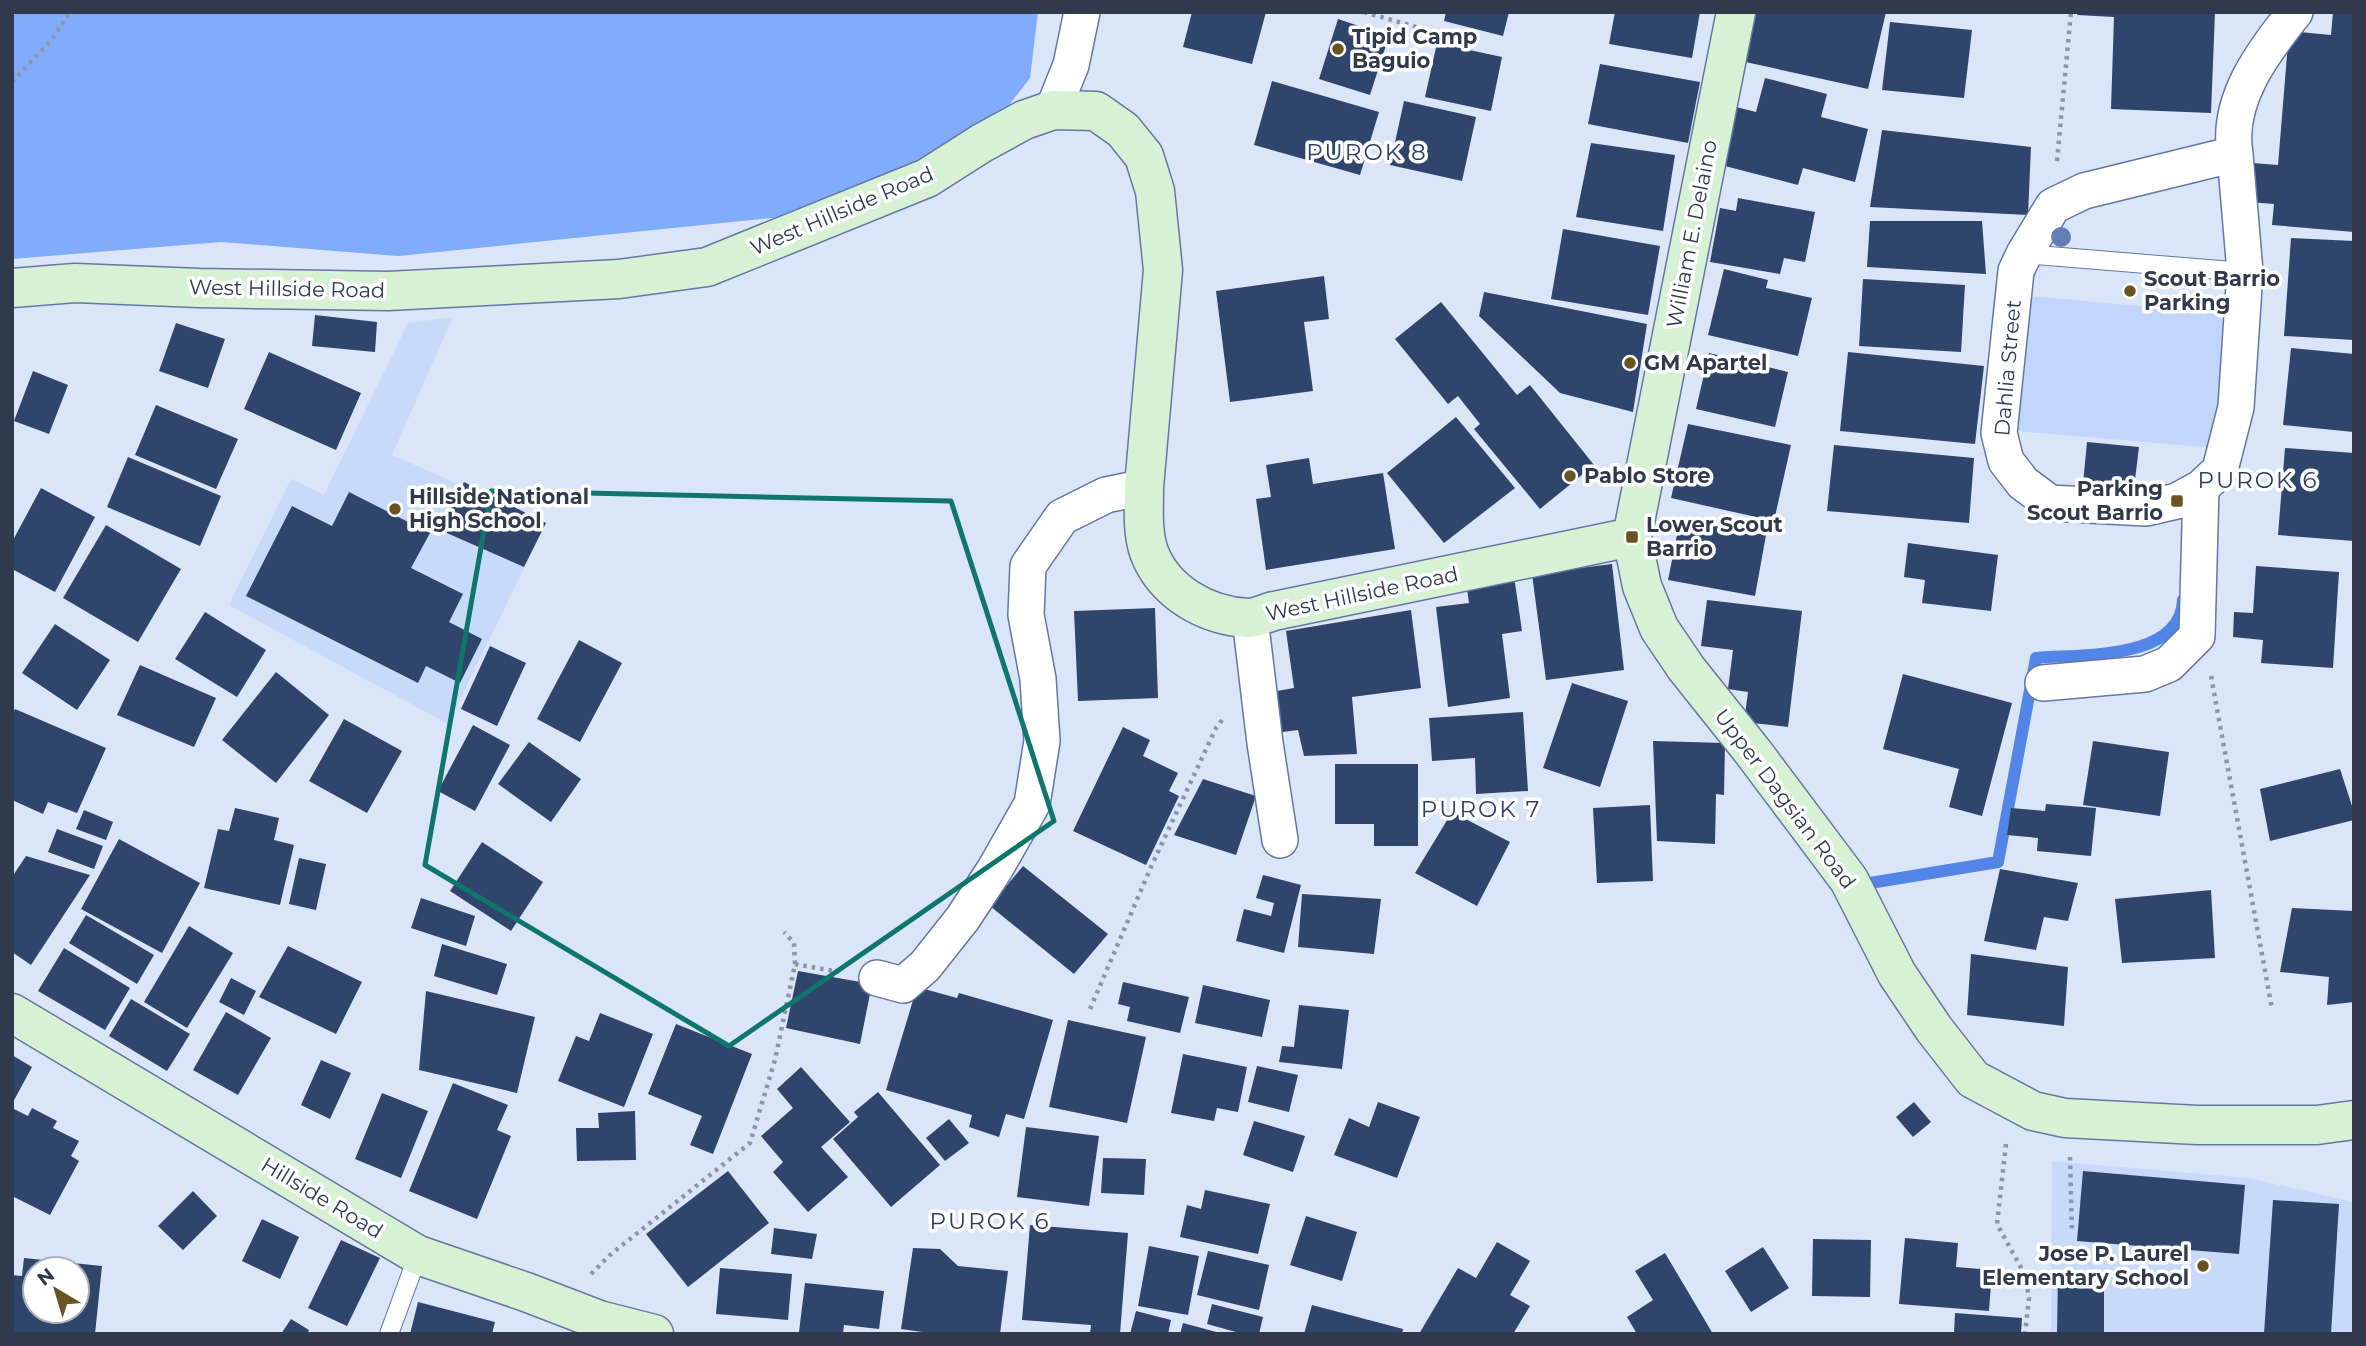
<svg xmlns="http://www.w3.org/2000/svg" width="2366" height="1346" viewBox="0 0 2366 1346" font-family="Montserrat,sans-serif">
<rect width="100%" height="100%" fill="#dae5f8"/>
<g fill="#c8dafa">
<polygon points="453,317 392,455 546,523 448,724 229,605 291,479 324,495 408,323"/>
<polygon points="2052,1161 2248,1178 2354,1202 2354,1334 2051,1334"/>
</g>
<polygon fill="#c2d6fb" points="2028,296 2228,314 2215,448 2015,431"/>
<polygon fill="#81abfb" points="12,12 1038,12 1030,78 990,130 782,217 398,256 221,242 12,259"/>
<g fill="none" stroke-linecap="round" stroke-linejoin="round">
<path stroke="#5385e6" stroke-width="12" d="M1858,885L1998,862L2036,658C2079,654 2181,661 2183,600"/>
</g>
<g fill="#30456b" fill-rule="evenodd">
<polygon points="1192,12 1266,12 1252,64 1183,47"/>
<polygon points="1446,12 1509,12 1503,36 1444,21"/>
<polygon points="1615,12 1700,12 1692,58 1609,44"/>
<polygon points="1752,12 1886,12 1868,89 1741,61"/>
<polygon points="2077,12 2215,12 2211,113 2111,109 2114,17 2077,15"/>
<polygon points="2333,12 2354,12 2354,232 2272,225 2274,204 2249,202 2253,163 2278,165 2289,31 2331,35"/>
<polygon points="1338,19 1389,36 1370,95 1319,79"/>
<polygon points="1890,22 1972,30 1964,98 1882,90"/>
<polygon points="1437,43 1502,57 1491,111 1425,97"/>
<polygon points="1600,64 1700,82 1688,143 1588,124"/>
<polygon points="1765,78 1827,94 1821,117 1868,129 1855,182 1803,168 1798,185 1721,165 1736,107 1756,112"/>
<polygon points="1272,81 1379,112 1360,175 1254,145"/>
<polygon points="1404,101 1476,117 1462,181 1390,165"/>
<polygon points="1882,130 2031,147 2028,215 1870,207"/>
<polygon points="1591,143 1675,155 1663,231 1576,217"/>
<polygon points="1738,198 1815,212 1805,262 1784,258 1780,274 1710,262 1720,208 1736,211"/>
<polygon points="1870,221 1982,221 1986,274 1867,267"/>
<polygon points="1563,229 1660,246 1648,315 1551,299"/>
<polygon points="2291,238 2354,241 2354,340 2284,336"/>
<polygon points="1724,269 1768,280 1766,288 1812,298 1798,356 1708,335"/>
<polygon points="1324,276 1329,319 1304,322 1313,391 1230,402 1216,291"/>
<polygon points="1863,279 1965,285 1961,352 1859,346"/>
<polygon points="1484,292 1647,324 1633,412 1560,393 1479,316"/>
<polygon points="1441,302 1517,395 1530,385 1594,465 1540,509 1474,429 1480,424 1458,396 1448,404 1395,339"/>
<polygon points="315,315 377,322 375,352 312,346"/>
<polygon points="176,323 225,339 208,388 159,371"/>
<polygon points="2291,348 2354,354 2354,432 2283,425"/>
<polygon points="269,352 361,393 336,450 244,409"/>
<polygon points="1848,352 1984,366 1975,444 1840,431"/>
<polygon points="1709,353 1788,372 1775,427 1696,409"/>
<polygon points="33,371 68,385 49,434 14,421"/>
<polygon points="156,405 238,439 216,489 135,455"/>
<polygon points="1456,417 1515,488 1444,543 1387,473"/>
<polygon points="1688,424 1791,445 1774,521 1671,498"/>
<polygon points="2087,442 2139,447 2134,488 2083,484"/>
<polygon points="1834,445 1974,458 1969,523 1827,511"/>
<polygon points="2285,448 2354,453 2354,541 2278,535"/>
<polygon points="128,457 221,496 200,546 107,507"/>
<polygon points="1309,458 1313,484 1383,473 1395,549 1266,570 1256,499 1271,497 1266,465"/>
<polygon points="464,482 546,523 524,567 440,530"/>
<polygon points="41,488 95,517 55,592 12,569 12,542"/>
<polygon points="349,492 430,533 411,568 463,594 449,622 482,639 460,683 426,666 418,683 246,596 292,506 332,526"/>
<polygon points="1680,520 1766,535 1755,596 1668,580"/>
<polygon points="106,525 181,569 138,642 63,598"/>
<polygon points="1908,543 1998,555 1991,611 1922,603 1925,580 1904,577"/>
<polygon points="1612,564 1624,670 1546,680 1532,574"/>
<polygon points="2256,566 2339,572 2333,668 2261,663 2263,640 2233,637 2234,612 2253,613"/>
<polygon points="1514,576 1522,631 1502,634 1510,698 1448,707 1436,607 1469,603 1466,582"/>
<polygon points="1707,600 1802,611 1788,727 1744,722 1748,692 1728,689 1733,650 1701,646"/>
<polygon points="1155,608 1158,698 1078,701 1074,611"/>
<polygon points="1411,610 1421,688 1352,697 1357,754 1304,756 1298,730 1275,733 1271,692 1294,688 1286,631"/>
<polygon points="205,612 266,650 237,697 175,659"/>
<polygon points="55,624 110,660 77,710 22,673"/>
<polygon points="579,640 622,663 580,742 537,719"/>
<polygon points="490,646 526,663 497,726 461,709"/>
<polygon points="140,665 216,698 194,747 117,715"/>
<polygon points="276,672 329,715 276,783 222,740"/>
<polygon points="1903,674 2012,703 1982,816 1949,807 1959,769 1883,749"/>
<polygon points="1572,683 1628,701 1600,787 1543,768"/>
<polygon points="15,709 106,748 77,813 48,802 43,814 12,800 12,715"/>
<polygon points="1523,712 1528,791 1476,794 1475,758 1432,761 1429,718"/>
<polygon points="344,719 402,751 367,813 309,781"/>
<polygon points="473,725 510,745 475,811 438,791"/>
<polygon points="1123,727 1150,740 1143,756 1178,773 1169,791 1179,796 1146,865 1073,831"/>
<polygon points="1653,741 1725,743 1724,795 1716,794 1715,844 1657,841"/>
<polygon points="2093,741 2169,752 2160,816 2083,805"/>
<polygon points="529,742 581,779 551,822 498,784"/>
<polygon points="1335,764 1418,764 1418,846 1374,846 1374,824 1335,824"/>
<polygon points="2340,769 2354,812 2354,820 2270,841 2260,789"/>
<polygon points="1203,779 1256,796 1236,855 1174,835"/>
<polygon points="2046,804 2096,808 2091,856 2037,851 2038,838 2007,835 2011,808 2045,811"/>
<polygon points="1650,805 1653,881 1597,883 1593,808"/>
<polygon points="235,808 279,818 274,840 294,845 280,905 204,888 218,829 229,831"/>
<polygon points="84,810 113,822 106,840 76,829"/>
<polygon points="1452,812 1510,842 1477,906 1415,873"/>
<polygon points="57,829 103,846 94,869 48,852"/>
<polygon points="119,839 200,883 162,953 81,909"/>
<polygon points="482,842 543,882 511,931 450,891"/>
<polygon points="26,856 90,875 31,965 12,952 12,877"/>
<polygon points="299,858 326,864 316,910 289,904"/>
<polygon points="1023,866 1108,934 1074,974 990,906"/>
<polygon points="2000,869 2078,883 2068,921 2044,917 2036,950 1984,941"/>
<polygon points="1263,875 1301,885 1284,953 1236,941 1244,909 1271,916 1274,903 1256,898"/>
<polygon points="2211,890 2215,958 2122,963 2115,899"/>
<polygon points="1302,894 1381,899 1374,954 1298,947"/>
<polygon points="421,898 475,916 466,946 411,928"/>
<polygon points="2292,908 2354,911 2354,1002 2327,1005 2329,977 2280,972"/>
<polygon points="86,915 154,955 137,984 69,943"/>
<polygon points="189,926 233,953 187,1028 144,1002"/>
<polygon points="442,944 507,964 497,995 434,976"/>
<polygon points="288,946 362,982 336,1034 259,997"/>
<polygon points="64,948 130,988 105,1030 38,991"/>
<polygon points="1971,954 2068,967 2064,1026 1967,1015"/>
<polygon points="798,971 872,984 860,1044 786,1028"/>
<polygon points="231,978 256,991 244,1015 219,1002"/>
<polygon points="1123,982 1189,997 1180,1033 1127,1021 1130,1007 1118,1004"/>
<polygon points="1203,985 1270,1000 1262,1037 1195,1023"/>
<polygon points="917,987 957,998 959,993 1053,1020 1024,1119 1006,1114 999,1137 969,1127 972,1115 886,1090"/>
<polygon points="426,991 535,1017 517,1093 419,1070"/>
<polygon points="131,999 190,1034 167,1071 109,1036"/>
<polygon points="1299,1005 1349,1010 1342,1069 1279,1062 1282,1046 1294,1047"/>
<polygon points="226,1012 271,1038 238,1095 193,1070"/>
<polygon points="600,1013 653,1034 624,1107 558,1081 576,1036 589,1041"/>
<polygon points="1068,1020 1146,1037 1127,1123 1049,1107"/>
<polygon points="676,1024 752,1054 713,1154 690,1145 702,1116 648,1094"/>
<polygon points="1183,1054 1247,1067 1238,1112 1217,1108 1214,1121 1171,1113"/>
<polygon points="12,1055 32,1067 12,1104"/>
<polygon points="321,1060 351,1073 330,1119 301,1105"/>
<polygon points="1257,1066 1298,1075 1289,1112 1248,1102"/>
<polygon points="801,1067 850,1122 821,1147 848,1177 808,1212 773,1172 783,1162 761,1136 793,1108 777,1089"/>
<polygon points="453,1083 508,1105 497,1130 511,1136 477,1219 409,1191"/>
<polygon points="878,1092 940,1165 891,1207 833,1139 858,1117 854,1112"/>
<polygon points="382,1093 428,1111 401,1178 355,1159"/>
<polygon points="1378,1102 1420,1117 1397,1178 1334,1155 1349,1118 1369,1127"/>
<polygon points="1914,1102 1931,1122 1913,1137 1896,1117"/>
<polygon points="12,1108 28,1116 32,1108 57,1121 53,1128 79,1141 71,1156 79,1161 50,1215 12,1196"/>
<polygon points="635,1111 636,1160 577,1161 576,1128 599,1128 598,1113"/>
<polygon points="949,1119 969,1143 945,1161 926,1138"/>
<polygon points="1254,1121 1305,1136 1293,1172 1243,1155"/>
<polygon points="1026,1127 1099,1136 1089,1206 1017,1197"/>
<polygon points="1103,1158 1146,1159 1144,1195 1101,1193"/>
<polygon points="728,1171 769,1223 688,1287 646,1234"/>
<polygon points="2083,1171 2245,1185 2239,1254 2077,1241"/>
<polygon points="1205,1190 1270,1204 1258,1254 1180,1237 1187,1205 1201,1209"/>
<polygon points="193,1191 217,1216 183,1250 158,1226"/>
<polygon points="2273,1200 2339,1204 2331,1334 2264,1334"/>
<polygon points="1306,1216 1357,1232 1342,1281 1290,1265"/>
<polygon points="262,1219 299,1237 280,1279 242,1261"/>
<polygon points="1030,1225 1128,1233 1120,1334 1090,1334 1091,1325 1022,1320"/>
<polygon points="774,1228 817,1234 812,1259 771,1254"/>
<polygon points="1905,1238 1958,1243 1956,1267 1992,1270 1989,1311 1899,1304"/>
<polygon points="1813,1239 1871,1240 1870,1297 1812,1296"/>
<polygon points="341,1240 380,1258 347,1326 308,1308"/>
<polygon points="1497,1242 1530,1261 1510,1295 1530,1306 1513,1334 1419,1334 1458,1268 1476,1278"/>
<polygon points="1149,1246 1199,1256 1188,1315 1138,1306"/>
<polygon points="1763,1247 1789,1288 1751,1312 1725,1271"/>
<polygon points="913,1248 940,1249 958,1266 1008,1271 1000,1334 937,1334 901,1329"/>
<polygon points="1208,1251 1269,1265 1259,1310 1197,1295"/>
<polygon points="1665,1253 1713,1334 1637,1334 1627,1317 1653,1300 1635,1271"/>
<path d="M24,1258L102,1266L95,1334H12V1275L22,1276ZM35,1269H77V1311H35Z"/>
<polygon points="720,1268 792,1274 788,1320 716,1314"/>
<polygon points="2058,1271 2104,1271 2104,1334 2057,1334"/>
<polygon points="805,1283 884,1291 879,1329 844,1325 843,1334 799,1332"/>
<polygon points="418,1302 495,1322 492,1334 410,1334"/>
<polygon points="1212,1304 1263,1317 1259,1334 1243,1334 1207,1324"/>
<polygon points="1312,1305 1403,1329 1402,1334 1304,1334"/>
<polygon points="1136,1311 1171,1320 1168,1334 1130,1334"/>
<polygon points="1955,1313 2022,1318 2021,1334 1954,1333"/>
<polygon points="291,1319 309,1330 307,1334 281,1334"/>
<polygon points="1183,1323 1220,1333 1220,1334 1180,1334"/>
</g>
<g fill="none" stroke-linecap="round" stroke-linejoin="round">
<defs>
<g id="lane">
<polyline points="2024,254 2245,272"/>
<polyline points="389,1334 418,1255"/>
</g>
<g id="street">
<polyline points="1053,110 1071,65 1082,12"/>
<path d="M2235,154L2084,191L2053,206L2024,254L2016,271L1999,433L2006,461L2023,483L2050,503L2146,508L2177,501L2201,488L2220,470L2236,407L2245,272L2235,154C2226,100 2263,52 2295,12"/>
<polyline points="1250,618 1265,743 1280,840"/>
<polyline points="2043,683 2145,674 2169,664 2197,636 2201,488"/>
<polyline points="877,978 903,985 925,966 963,918 995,869 1032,804 1042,741 1038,679 1026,615 1028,566 1062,517 1106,495 1144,487"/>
</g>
<g id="secondary">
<polyline points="1736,12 1632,537 1642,586 1659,628 1686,668 1753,752 1849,880 1897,974 1934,1029 1973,1079 2033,1111 2065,1118 2197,1125 2317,1125 2354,1120"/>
<path d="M12,288L75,283L199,288L388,291L619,279L707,267L927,178L982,143L1024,120L1053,110L1096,111L1123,130L1144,156L1155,191L1163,270L1144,487C1144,508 1142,532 1149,552C1164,592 1206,616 1248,618C1256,618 1266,613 1274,611L1632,537"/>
<polyline points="12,1013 418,1255 526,1292 599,1320 654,1334"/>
</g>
</defs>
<use href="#lane" stroke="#6278a2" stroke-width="20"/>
<use href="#street" stroke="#6278a2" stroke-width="38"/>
<use href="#secondary" stroke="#6278a2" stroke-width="41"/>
<g stroke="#8b96a8" stroke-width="4.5" stroke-dasharray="3.5 5" stroke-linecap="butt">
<polyline points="1364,12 1416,27"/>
<polyline points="12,82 52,39 70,12"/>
<polyline points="2057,161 2071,12"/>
<polyline points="2211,676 2272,1009"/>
<polyline points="795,964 839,972"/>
<polyline points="1090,1009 1151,867 1216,728 1222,720"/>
<polyline points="2006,1144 1997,1224 2025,1275 2029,1298 2025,1334"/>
<polyline points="2070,1157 2072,1233"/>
<polyline points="591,1274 610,1255 750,1143 775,1060 795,964 794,943 784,932"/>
</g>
<use href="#lane" stroke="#fff" stroke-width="18"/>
<use href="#street" stroke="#fff" stroke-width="35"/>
<use href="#secondary" stroke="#d7f1d5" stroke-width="38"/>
</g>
<circle fill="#637eb5" cx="2061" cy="237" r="10"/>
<path fill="none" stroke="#0f766e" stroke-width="5" stroke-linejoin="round" d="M491,491L951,501L1054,821L729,1046L425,865Z"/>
<g fill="#6a5222" stroke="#fff" stroke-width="2.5">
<circle cx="1338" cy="49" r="7"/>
<circle cx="2130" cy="291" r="7"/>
<circle cx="1630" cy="363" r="7"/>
<circle cx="1570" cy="476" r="7"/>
<rect x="2170" y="494" width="14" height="14" rx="3.5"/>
<circle cx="395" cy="509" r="7"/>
<rect x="1625" y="530" width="14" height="14" rx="3.5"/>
<circle cx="2203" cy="1266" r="7"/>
</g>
<g text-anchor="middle" stroke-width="7" stroke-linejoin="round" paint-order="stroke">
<g font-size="21" font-weight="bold" fill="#303a4c" stroke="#fff" text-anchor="start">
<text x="1352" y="44">Tipid Camp<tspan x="1352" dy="24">Baguio</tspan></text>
<text x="2144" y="286">Scout Barrio<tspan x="2144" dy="24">Parking</tspan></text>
<text x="1644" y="370">GM Apartel</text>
<text x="1584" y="483">Pablo Store</text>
<text x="2163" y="496" text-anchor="end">Parking<tspan x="2163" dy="24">Scout Barrio</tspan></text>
<text x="409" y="504">Hillside National<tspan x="409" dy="24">High School</tspan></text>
<text x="1646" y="532">Lower Scout<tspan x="1646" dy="24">Barrio</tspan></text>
<text x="2189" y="1261" text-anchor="end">Jose P. Laurel<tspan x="2189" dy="24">Elementary School</tspan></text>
</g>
<g font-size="21" fill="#303a4c" stroke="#fff">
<text transform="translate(842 211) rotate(-23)" y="7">West Hillside Road</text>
<text transform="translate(1692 234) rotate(-79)" y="7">William E. Delaino</text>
<text transform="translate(287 289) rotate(1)" y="7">West Hillside Road</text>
<text transform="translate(2008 368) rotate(-85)" y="7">Dahlia Street</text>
<text transform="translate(1362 594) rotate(-12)" y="7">West Hillside Road</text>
<text transform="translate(1785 799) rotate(53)" y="7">Upper Dagsian Road</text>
<text transform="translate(322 1198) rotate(31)" y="7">Hillside Road</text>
</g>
<g font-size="23" letter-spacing="2" fill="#2b3e64" stroke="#fff">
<text x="1367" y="160">PUROK 8</text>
<text x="2258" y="488">PUROK 6</text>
<text x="1481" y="817">PUROK 7</text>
<text x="990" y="1229">PUROK 6</text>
</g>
</g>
<rect width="2366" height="1346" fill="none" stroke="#303a4c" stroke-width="28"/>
<g transform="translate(56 1290) rotate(322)"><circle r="33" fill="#ffffff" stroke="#acb0b7" stroke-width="2"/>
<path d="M0-5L12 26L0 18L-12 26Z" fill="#6a5222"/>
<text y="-10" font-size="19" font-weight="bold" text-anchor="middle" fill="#303a4c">N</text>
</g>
</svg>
